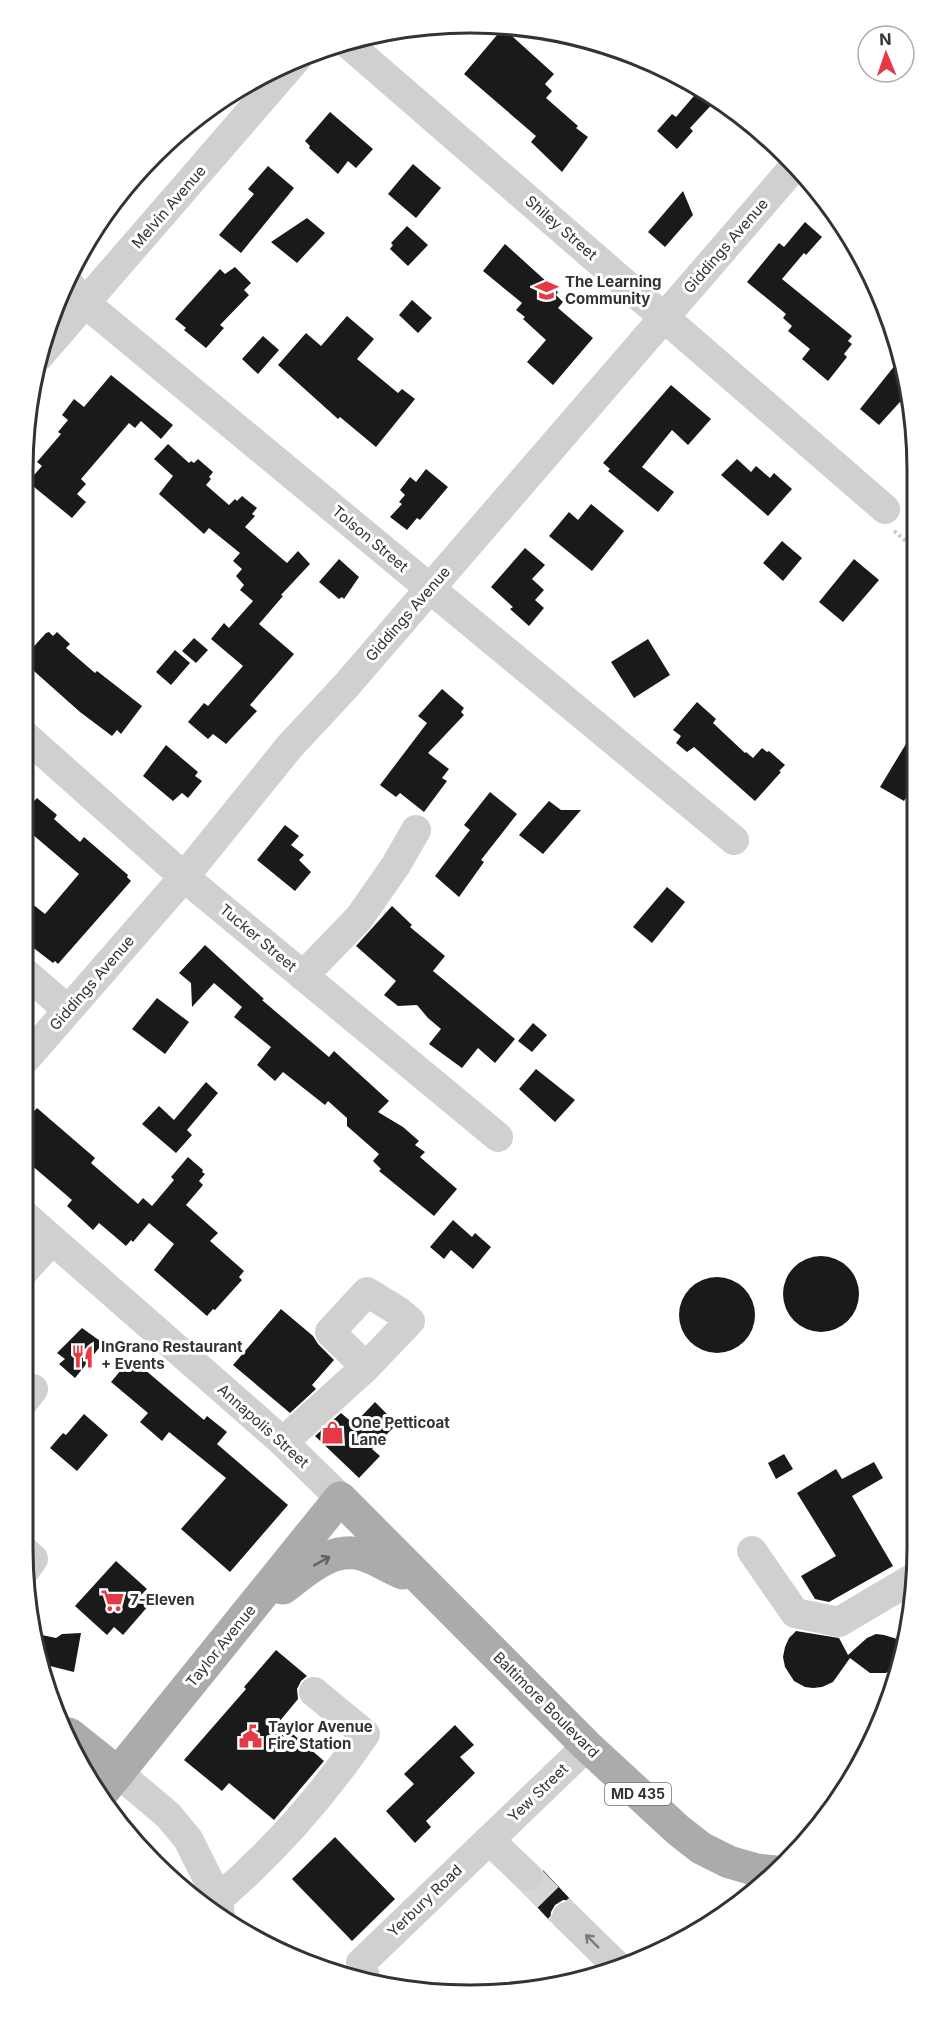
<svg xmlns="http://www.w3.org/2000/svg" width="940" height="2018" viewBox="0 0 940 2018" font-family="Inter,sans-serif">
<rect width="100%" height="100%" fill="#fff"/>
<g fill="#1a1a1a">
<polygon points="503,28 554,74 545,84 552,91 546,98 578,126 576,128 588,137 562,172 531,142 536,136 464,74"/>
<polygon points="699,90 716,100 690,128 693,131 677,149 657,131 672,114 676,117"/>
<polygon points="330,112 373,149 356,168 348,161 338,174 309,148 310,146 305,141"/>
<polygon points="413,164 441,188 416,218 388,194"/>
<polygon points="268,166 294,188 241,253 219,235 254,194 248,189"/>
<polygon points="683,191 693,215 665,247 648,232"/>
<polygon points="307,218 325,233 297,263 271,242"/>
<polygon points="805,222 822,237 806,255 804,253 782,279 852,336 848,341 852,344 844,354 847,357 828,381 802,359 810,349 788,331 792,326 783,318 786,314 747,282 779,243 784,247"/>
<polygon points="407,226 428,245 408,266 390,249 393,245 391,243"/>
<polygon points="505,244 558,292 556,295 563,302 558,308 593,338 553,385 527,362 546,340 523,319 525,317 516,310 522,303 483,271"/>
<polygon points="235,267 251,283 244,290 249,295 220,325 224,328 206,348 184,330 186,328 175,319 220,269 225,274"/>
<polygon points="412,300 432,318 418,333 399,315"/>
<polygon points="347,316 374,339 357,359 398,393 402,389 415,399 376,447 340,417 338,419 278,365 306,333 321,346"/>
<polygon points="263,336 279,350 258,374 242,359"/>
<polygon points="900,359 909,392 879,425 860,409"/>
<polygon points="111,375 173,425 161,439 141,421 135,428 129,423 81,479 86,484 77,494 86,502 72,518 28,482 42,466 37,462 61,434 58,432 68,420 62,415 74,399 84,407"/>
<polygon points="671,385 711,419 688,445 672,430 642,467 674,492 658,512 608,471 610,469 603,463"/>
<polygon points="168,444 189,463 191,461 194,463 198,459 213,472 209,477 211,479 206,485 229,505 235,499 237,501 242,496 257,508 252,514 255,516 245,527 287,563 298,551 310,564 281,595 283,596 259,624 294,654 250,705 257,711 226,744 213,734 208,739 188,722 204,703 208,706 243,666 211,639 224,623 229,628 253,601 240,590 244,585 236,576 242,569 233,561 240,553 209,528 204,534 159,494 173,476 154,459"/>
<polygon points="737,459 751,472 756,466 770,478 774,473 792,489 768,516 721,475"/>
<polygon points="426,469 448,487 420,520 417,518 407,530 390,517 402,504 399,502 405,495 400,490 410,477 416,482"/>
<polygon points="591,504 624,531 592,571 549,536 569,512 578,520"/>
<polygon points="782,541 802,558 783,581 763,563"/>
<polygon points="525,548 545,565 532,579 544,590 535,600 544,608 529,626 510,609 513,607 491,587"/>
<polygon points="339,559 359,577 344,599 342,597 339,599 319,582"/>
<polygon points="854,559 879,580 843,622 819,602"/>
<polygon points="49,632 53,636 57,632 70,644 66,648 95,673 97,671 142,706 121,734 117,730 112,736 80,712 25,663 30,657 27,654 46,633"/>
<polygon points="194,638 208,650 196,663 182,651"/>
<polygon points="648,639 670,675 634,698 611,662"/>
<polygon points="175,650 190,663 171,685 156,672"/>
<polygon points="442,689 464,708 461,712 464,715 428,753 449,769 442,778 447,781 424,812 400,793 396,797 380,785 427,723 418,716"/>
<polygon points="697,702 716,719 713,723 745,753 746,752 753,758 762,748 767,752 769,751 785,765 779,771 781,772 755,801 694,747 687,752 676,743 681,736 673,730"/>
<polygon points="915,729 915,784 904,801 880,787"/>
<polygon points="166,745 198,772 195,776 202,781 188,798 182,793 173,801 143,776"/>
<polygon points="490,792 517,814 481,860 484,862 459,897 435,876 470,830 464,825"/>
<polygon points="22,795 32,803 37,798 57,815 54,819 80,842 84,837 128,875 127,877 131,881 58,964 55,961 53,963 22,939 22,896 45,914 79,874 32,834 22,845"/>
<polygon points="549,801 561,810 581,810 543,854 519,835"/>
<polygon points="285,825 299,836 291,845 304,855 299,860 311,872 295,891 257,860"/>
<polygon points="667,887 685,902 652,943 633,927"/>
<polygon points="392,906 412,925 410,927 445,956 433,971 515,1039 495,1063 478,1048 462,1068 429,1044 441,1029 428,1018 417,1005 398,1006 384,995 396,981 356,946"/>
<polygon points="205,945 264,999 262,1000 329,1057 334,1051 389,1101 378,1112 403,1127 419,1141 415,1145 425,1152 420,1157 457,1189 434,1216 379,1171 381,1169 373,1161 379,1154 347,1126 347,1118 328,1101 325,1105 283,1072 275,1081 257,1065 271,1047 234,1017 242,1007 214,983 192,1007 191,983 179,973"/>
<polygon points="157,998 189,1022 165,1054 132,1029"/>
<polygon points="533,1023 547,1035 532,1052 518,1041"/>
<polygon points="536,1069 575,1100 555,1122 519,1089"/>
<polygon points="206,1082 218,1093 187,1130 192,1135 176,1153 142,1124 159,1106 174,1120"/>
<polygon points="37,1108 95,1158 91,1163 138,1204 143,1198 152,1206 174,1180 171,1177 188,1157 203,1170 202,1172 205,1174 199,1181 203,1185 186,1205 218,1233 210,1241 244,1271 239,1277 242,1280 215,1310 213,1309 207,1316 154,1270 174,1244 149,1223 133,1242 131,1240 126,1246 99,1223 93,1230 67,1206 72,1200 22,1157 22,1124"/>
<polygon points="453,1220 472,1237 475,1233 491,1247 473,1269 451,1250 444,1259 430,1247"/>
<circle cx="821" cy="1294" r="38"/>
<circle cx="717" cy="1315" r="38"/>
<polygon points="281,1309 313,1336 318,1344 334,1360 312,1385 316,1389 290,1413 233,1365"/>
<polygon points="82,1328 103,1343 75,1378 59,1364 65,1359 57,1353"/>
<polygon points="131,1358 204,1420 207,1416 227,1432 217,1444 288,1505 230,1572 181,1529 226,1478 169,1432 162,1441 140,1422 148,1413 111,1382"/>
<polygon points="375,1402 397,1424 372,1449 380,1456 359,1478 315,1436 341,1413 354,1424"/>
<polygon points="84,1414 108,1435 77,1471 50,1448 63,1433 66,1435"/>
<polygon points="784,1454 793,1469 776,1479 768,1463"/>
<polygon points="874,1462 883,1478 852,1496 893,1566 829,1602 815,1599 801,1576 836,1556 797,1493 836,1469 842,1479"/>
<polygon points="116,1561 147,1589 140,1596 149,1605 123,1635 114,1627 107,1635 75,1606"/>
<polygon points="796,1631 839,1638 848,1655 867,1638 876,1634 884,1635 907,1642 895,1666 886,1673 870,1673 850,1658 833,1682 822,1687 813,1688 805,1687 794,1681 785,1667 783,1657 785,1647 789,1638"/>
<polygon points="81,1633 74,1672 42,1664 37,1634 56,1638 62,1634"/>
<polygon points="276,1650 307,1676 301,1681 297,1689 298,1699 279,1722 324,1761 274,1820 229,1783 222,1791 184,1760 246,1689 244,1687"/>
<polygon points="455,1725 474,1745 460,1757 475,1773 426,1821 431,1827 415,1843 386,1811 414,1784 404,1774"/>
<polygon points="335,1837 395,1899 352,1941 292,1879"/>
<polygon points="543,1870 572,1901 563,1900 555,1905 551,1912 550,1921 524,1893 532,1892 540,1887 544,1879"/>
</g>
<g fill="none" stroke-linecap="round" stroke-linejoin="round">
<polyline stroke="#d6d6d6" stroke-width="30" stroke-dasharray="30 15" stroke-linecap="butt" points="527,1876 567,1917"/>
<polyline stroke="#cdcdcd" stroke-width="4" stroke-dasharray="3 3" stroke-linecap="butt" points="894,531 914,548"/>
<g stroke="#d0d0d0" stroke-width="30">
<polyline points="346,42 885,509"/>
<polyline points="66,281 85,303 734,840"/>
<polyline points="39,356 298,57"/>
<polyline points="23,734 184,877 498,1137"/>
<polyline points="23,971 68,1010"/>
<polyline points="303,976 359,918 396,865 416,830"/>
<polyline points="23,1062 184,877 290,746 345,687 794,167"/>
<polyline points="23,1214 283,1442 340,1498"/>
<polyline points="23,1272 52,1240"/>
<polyline points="23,1402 33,1389"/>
<polyline points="283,1442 366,1367 330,1332 367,1292 398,1311 410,1321 366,1367"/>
<polyline points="23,1550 33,1559 26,1569"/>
<polyline points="752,1551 795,1613 839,1622 915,1577"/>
<polyline points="118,1773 168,1815 188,1839 218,1899 220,1917"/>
<polyline points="489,1840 527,1876"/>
<path d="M218,1899C273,1852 324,1794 365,1734L314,1692"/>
<polyline points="567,1917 616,1965"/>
<polyline points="366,1981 361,1963 587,1746"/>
</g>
<g stroke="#ababab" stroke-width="33">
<path d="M283,1588C306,1571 332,1545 364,1555C377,1559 390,1568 403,1573"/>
<polyline points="69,1734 118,1773"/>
<polyline points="101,1794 340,1498 587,1746 678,1830 701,1848 729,1862 757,1870 776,1872"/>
</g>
</g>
<defs><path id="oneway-shaft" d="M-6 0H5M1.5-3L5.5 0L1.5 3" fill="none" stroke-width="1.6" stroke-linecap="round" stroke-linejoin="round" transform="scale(1.5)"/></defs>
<use stroke="#636363" href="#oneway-shaft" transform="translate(322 1561) rotate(-29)"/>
<use stroke="#7a7a7a" href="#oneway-shaft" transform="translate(592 1941) rotate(-135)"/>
<defs>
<symbol id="school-bare" viewBox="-9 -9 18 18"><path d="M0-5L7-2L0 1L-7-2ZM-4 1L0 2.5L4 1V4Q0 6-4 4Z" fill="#e63946" stroke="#fff" stroke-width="2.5" paint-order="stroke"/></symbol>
<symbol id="restaurant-bare" viewBox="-9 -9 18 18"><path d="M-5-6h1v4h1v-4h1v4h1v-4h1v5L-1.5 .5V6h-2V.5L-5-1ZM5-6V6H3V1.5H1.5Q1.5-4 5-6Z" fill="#e63946" stroke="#fff" stroke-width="2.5" paint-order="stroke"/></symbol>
<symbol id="shop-bare" viewBox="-9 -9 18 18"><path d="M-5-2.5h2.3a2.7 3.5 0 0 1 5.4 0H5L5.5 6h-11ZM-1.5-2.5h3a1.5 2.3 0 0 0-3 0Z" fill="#e63946" stroke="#fff" stroke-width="2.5" paint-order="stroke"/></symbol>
<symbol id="supermarket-bare" viewBox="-9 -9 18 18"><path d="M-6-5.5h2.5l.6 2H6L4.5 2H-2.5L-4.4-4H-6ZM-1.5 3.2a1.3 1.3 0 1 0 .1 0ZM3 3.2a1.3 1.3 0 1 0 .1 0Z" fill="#e63946" stroke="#fff" stroke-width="2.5" paint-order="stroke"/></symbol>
<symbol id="civic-bare" viewBox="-9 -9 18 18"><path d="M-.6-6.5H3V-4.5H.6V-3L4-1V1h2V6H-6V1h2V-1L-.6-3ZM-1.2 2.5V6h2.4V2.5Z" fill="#e63946" stroke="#fff" stroke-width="2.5" paint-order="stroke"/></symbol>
</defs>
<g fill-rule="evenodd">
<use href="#school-bare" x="530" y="274" width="33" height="33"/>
<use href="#restaurant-bare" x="66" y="1340" width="33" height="33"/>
<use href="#shop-bare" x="316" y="1416" width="33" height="33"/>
<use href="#supermarket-bare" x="96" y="1584" width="33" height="33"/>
<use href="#civic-bare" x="234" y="1720" width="33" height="33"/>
</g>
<g text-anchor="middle" stroke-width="6" stroke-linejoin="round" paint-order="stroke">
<rect fill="#fff" stroke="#707070" stroke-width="1.5" x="605" y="1783" width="66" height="22" rx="4.5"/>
<g font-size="14" font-weight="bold" fill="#333">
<text x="638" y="1799">MD 435</text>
</g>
<g font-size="15" fill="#333" stroke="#fff">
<text transform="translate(169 207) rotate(-49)" y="5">Melvin Avenue</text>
<text transform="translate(561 228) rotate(41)" y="5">Shiley Street</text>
<text transform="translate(726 246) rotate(-49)" y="5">Giddings Avenue</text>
<text transform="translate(370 539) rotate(40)" y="5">Tolson Street</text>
<text transform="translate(408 614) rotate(-49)" y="5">Giddings Avenue</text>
<text transform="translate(258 938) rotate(40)" y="5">Tucker Street</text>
<text transform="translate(92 983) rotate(-49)" y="5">Giddings Avenue</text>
<text transform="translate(263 1426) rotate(42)" y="5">Annapolis Street</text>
<text transform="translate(221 1646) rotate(-51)" y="5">Taylor Avenue</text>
<text transform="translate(546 1705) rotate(45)" y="5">Baltimore Boulevard</text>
<text transform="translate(538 1793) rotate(-44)" y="5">Yew Street</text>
<text transform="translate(425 1901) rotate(-44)" y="5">Yerbury Road</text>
</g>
<g font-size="15" font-weight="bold" fill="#333" stroke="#fff" text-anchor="start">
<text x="565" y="287">The Learning<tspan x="565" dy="17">Community</tspan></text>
<text x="101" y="1352">InGrano Restaurant<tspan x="101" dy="17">+ Events</tspan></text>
<text x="351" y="1428">One Petticoat<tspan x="351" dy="17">Lane</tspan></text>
<text x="130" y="1605">7-Eleven</text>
<text x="268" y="1732">Taylor Avenue<tspan x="268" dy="17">Fire Station</tspan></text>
</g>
</g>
<path d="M0 0H940V2018H0ZM470 33H470A437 437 0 0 1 907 470V1548A437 437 0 0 1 470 1985H470A437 437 0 0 1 33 1548V470A437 437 0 0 1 470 33Z" fill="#fff" fill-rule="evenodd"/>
<path fill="none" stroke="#333" stroke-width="3" d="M470 33H470A437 437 0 0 1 907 470V1548A437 437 0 0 1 470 1985H470A437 437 0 0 1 33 1548V470A437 437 0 0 1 470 33Z"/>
<g transform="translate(886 54) rotate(358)"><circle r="28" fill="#ffffff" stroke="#adadad" stroke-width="1.5"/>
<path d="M0-4.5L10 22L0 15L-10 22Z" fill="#e63946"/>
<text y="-9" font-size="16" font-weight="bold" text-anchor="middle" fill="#333333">N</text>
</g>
</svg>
